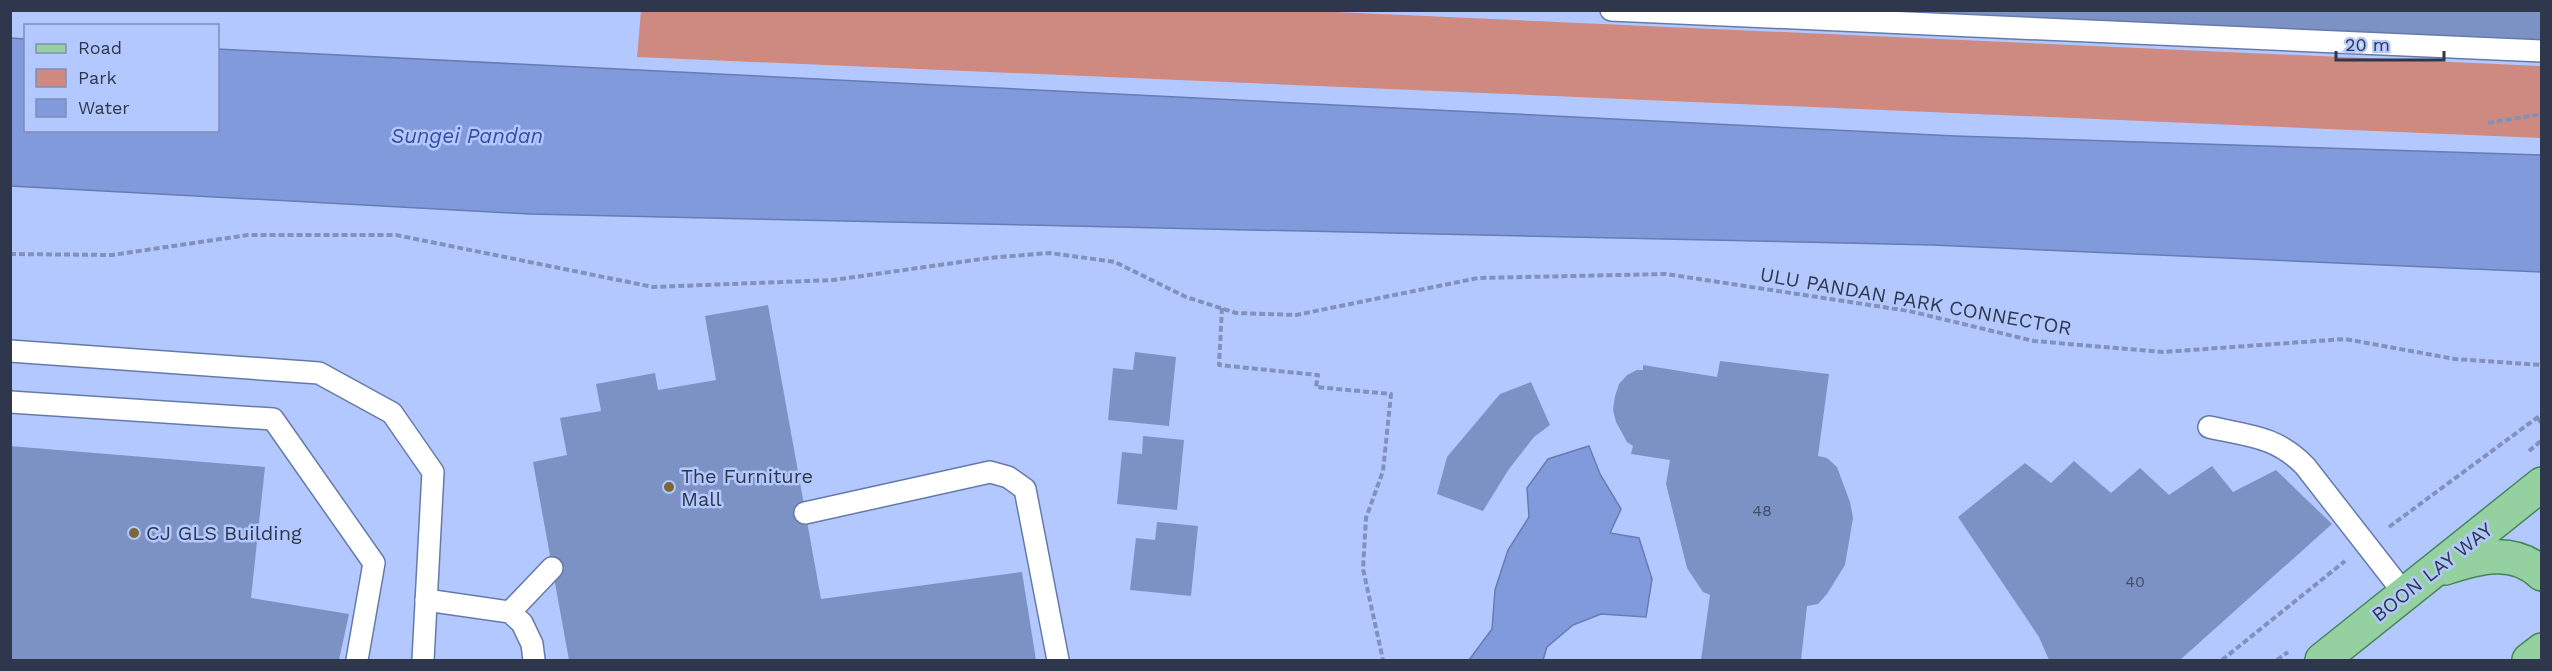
<svg xmlns="http://www.w3.org/2000/svg" width="2552" height="671" viewBox="0 0 2552 671" font-family="'Work Sans',sans-serif">
<rect width="100%" height="100%" fill="#b3c8fe"/>
<polygon fill="#ce8a81" points="641,11 1314,11 2541,66 2541,138 637,57"/>
<g fill="#809adc" stroke="#677cb1" stroke-width="1.5">
<polygon points="11,38 25,39 26,130 218,130 218,49 1955,136 2541,155 2541,272 1933,245 530,214 11,186"/>
<polygon points="1589,446 1600,474 1621,509 1610,533 1639,538 1652,579 1646,617 1601,614 1573,625 1547,647 1543,660 1469,660 1492,629 1495,590 1508,550 1529,517 1527,488 1548,459"/>
</g>
<g fill="#7d92c4">
<polygon points="1924,10 2542,10 2542,44 1924,12"/>
<polygon points="768,305 821,599 1022,572 1036,660 569,660 533,462 567,455 560,418 601,411 596,384 655,373 658,390 716,380 705,316"/>
<polygon points="1135,352 1176,357 1169,426 1108,420 1113,368 1133,370"/>
<polygon points="1720,361 1829,374 1818,456 1827,458 1837,467 1850,502 1853,518 1845,565 1827,594 1818,604 1807,606 1801,660 1701,660 1710,595 1703,592 1687,568 1666,484 1670,460 1631,454 1633,446 1627,442 1616,422 1613,410 1615,396 1619,384 1627,375 1637,370 1643,370 1643,365 1717,377"/>
<polygon points="1531,382 1550,425 1534,437 1509,469 1483,511 1437,494 1447,457 1500,394"/>
<polygon points="1143,436 1184,440 1177,510 1117,504 1122,452 1142,454"/>
<polygon points="10,446 265,467 251,598 349,614 339,660 10,660"/>
<polygon points="2074,461 2111,493 2140,468 2169,495 2212,466 2233,492 2276,470 2332,524 2180,660 2049,660 2039,637 1958,517 2025,463 2051,483"/>
<polygon points="1157,522 1198,526 1191,596 1130,590 1136,538 1155,540"/>
</g>
<g fill="none" stroke-linecap="round" stroke-linejoin="round">
<defs>
<g id="lane">
<polyline points="1611,10 2542,51"/>
<polyline points="10,351 319,373 392,413 433,472 423,660"/>
<polyline points="10,402 273,419 374,563 357,660"/>
<path d="M2209,427C2249,436 2276,436 2305,466L2404,593"/>
<polyline points="805,513 990,472 1008,477 1025,489 1058,660"/>
<polyline points="426,600 510,612 522,623 532,644 534,660"/>
<polyline points="510,612 552,568"/>
</g>
<g id="primary">
<path d="M2445,568C2478,557 2514,547 2542,574"/>
<polyline points="2322,660 2542,484"/>
<polyline points="2529,660 2542,650"/>
</g>
</defs>
<use href="#lane" stroke="#667aaa" stroke-width="24"/>
<use href="#primary" stroke="#438759" stroke-width="36"/>
<g stroke="#8191bb" stroke-width="4" stroke-dasharray="6 3" stroke-linecap="butt">
<polyline points="2488,123 2542,114"/>
<polyline points="10,254 112,255 248,235 396,235 653,287 833,280 989,258 1050,253 1115,262 1186,297 1236,313 1296,315 1478,278 1666,274 1909,311 2034,341 2163,352 2345,339 2455,359 2542,365"/>
<polyline points="1222,308 1219,365 1318,375 1316,387 1391,394 1383,471 1366,518 1363,569 1383,660"/>
<polyline points="2537,418 2542,423"/>
<polyline points="2529,451 2542,440"/>
<polyline points="2389,527 2542,414"/>
<polyline points="2222,660 2345,561"/>
<polyline points="2277,660 2288,652"/>
</g>
<use href="#lane" stroke="#fff" stroke-width="21"/>
<use href="#primary" stroke="#95d1a0" stroke-width="33"/>
</g>
<g fill="#7b6736" stroke="#b3c8fe" stroke-width="2">
<circle cx="669" cy="487" r="6"/>
<circle cx="134" cy="533" r="6"/>
</g>
<g text-anchor="middle" stroke-width="5" stroke-linejoin="round" paint-order="stroke">
<g font-size="16" fill="#424e6a">
<text x="1762" y="516">48</text>
<text x="2135" y="587">40</text>
</g>
<g font-size="20" fill="#2e374c" stroke="#b3c8fe">
<text transform="translate(1916 301) rotate(10)" y="7">ULU PANDAN PARK CONNECTOR</text>
<text transform="translate(2432 572) rotate(-38)" y="7">BOON LAY WAY</text>
</g>
<g font-size="20" fill="#2e374c" stroke="#b3c8fe" text-anchor="start">
<text x="681" y="483">The Furniture<tspan x="681" dy="23">Mall</tspan></text>
<text x="146" y="540">CJ GLS Building</text>
</g>
<g font-size="21" font-style="italic" fill="#354f9f" stroke="#b3c8fe">
<text x="467" y="143">Sungei Pandan</text>
</g>
</g>
<rect width="2552" height="671" fill="none" stroke="#2e374c" stroke-width="24"/>
<rect x="24" y="24" width="195" height="108" fill="#b3c8fe" stroke="#7e8eb7" stroke-width="1.5"/>
<rect x="36" y="44" width="30" height="9" fill="#95d1a0" stroke="#7e8eb7" stroke-width="1.5"/>
<text x="78" y="54" font-size="18" fill="#2e374c">Road</text>
<rect x="36" y="69" width="30" height="18" fill="#ce8a81" stroke="#7e8eb7" stroke-width="1.5"/>
<text x="78" y="84" font-size="18" fill="#2e374c">Park</text>
<rect x="36" y="99" width="30" height="18" fill="#809adc" stroke="#7e8eb7" stroke-width="1.5"/>
<text x="78" y="114" font-size="18" fill="#2e374c">Water</text>
<path d="M2336 51v9h108v-9" fill="none" stroke="#2e374c" stroke-width="3"/>
<text x="2345" y="51" font-size="18" fill="#2e374c" stroke="#b3c8fe" stroke-width="4.5" paint-order="stroke">20 m</text>
</svg>
